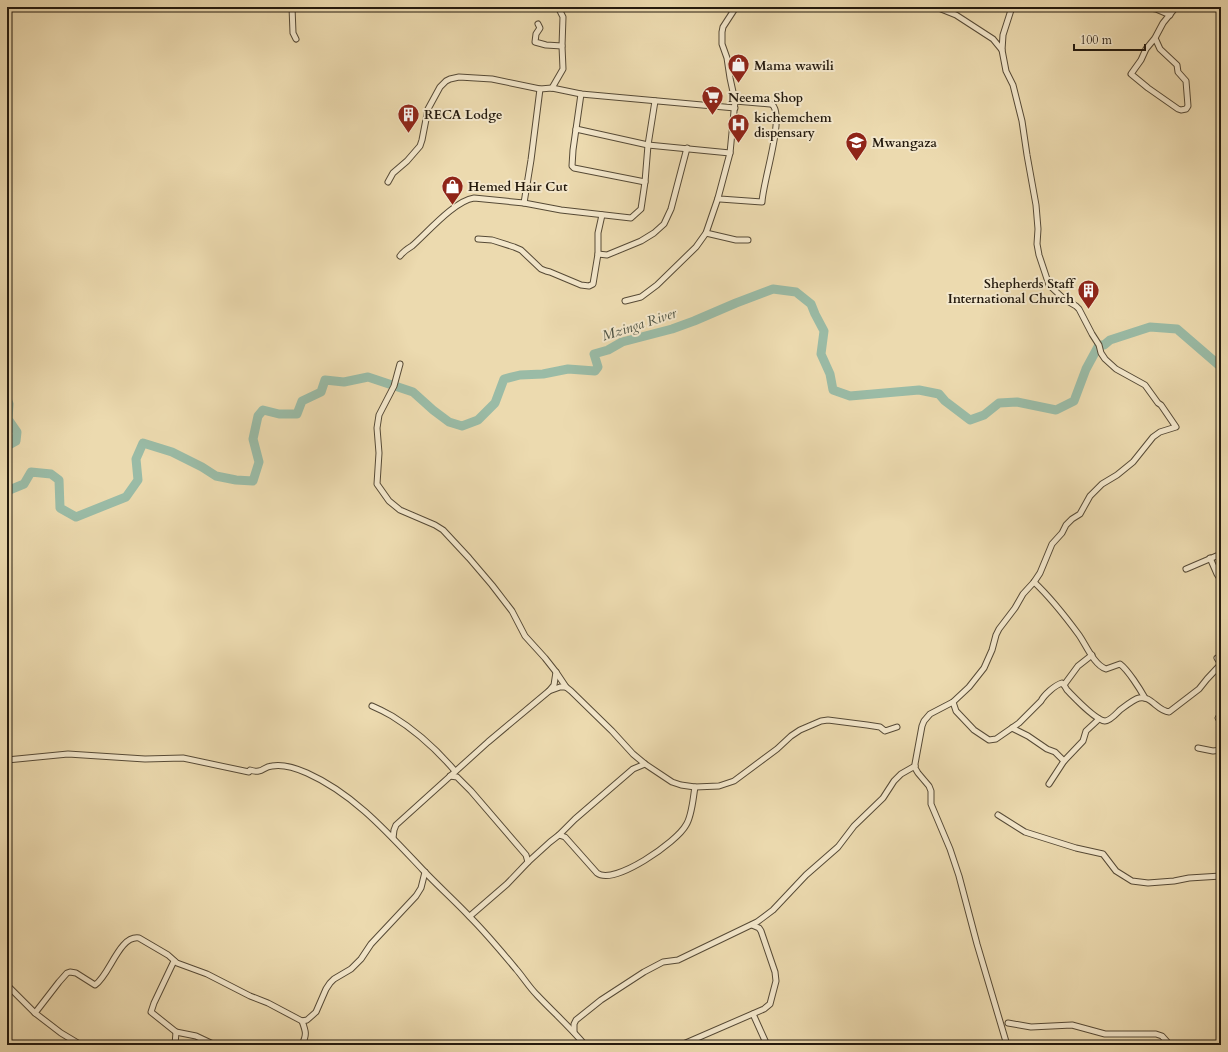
<svg xmlns="http://www.w3.org/2000/svg" width="1228" height="1052" viewBox="0 0 1228 1052" font-family="Cardo,serif">
<rect width="100%" height="100%" fill="#ecdaaf"/>
<filter id="stains"><feTurbulence type="fractalNoise" baseFrequency=".005" numOctaves="4"/><feColorMatrix values="0 0 0 0 .2 0 0 0 0 .09 0 0 0 0 .02 0 0 0 .5 -.17"/></filter>
<radialGradient id="worn" r=".72"><stop offset=".6" stop-color="#630" stop-opacity="0"/><stop offset="1" stop-color="#630" stop-opacity=".3"/></radialGradient>
<g fill="none" stroke-linecap="round" stroke-linejoin="round">
<g stroke="#9abba6" stroke-width="9">
<polyline points="7,399 9,404 8,419 17,432 16,441 7,446"/>
<polyline points="7,491 24,484 31,472 51,474 59,480 60,508 76,517 126,497 138,480 136,459 143,443 172,452 202,467 216,476 236,480 253,481 259,462 253,439 258,416 263,410 279,414 297,414 302,401 321,392 325,380 344,382 368,377 413,392 433,410 449,422 462,426 478,420 495,403 504,379 520,375 543,374 568,369 595,371 598,367 594,354 608,350 622,342 672,329 694,321 736,303 773,289 796,292 811,304 815,314 824,331 821,354 830,374 833,390 850,396 919,390 939,394 945,401 970,420 984,415 999,403 1017,402 1056,410 1074,401 1086,369 1099,345 1104,345 1110,340 1150,327 1177,329 1221,367"/>
</g>
<defs>
<g id="street">
<polyline points="292,7 293,33 296,39"/>
<polyline points="936,7 956,15 993,39 1002,50 1006,71 1013,85 1022,121 1027,155 1036,205 1038,229 1037,244 1039,255 1049,285 1064,299 1076,306 1079,309 1092,334 1099,345 1101,353 1105,359 1116,369 1145,385 1158,403 1161,405 1176,427 1160,432 1153,437 1133,462 1117,475 1102,484 1090,496 1080,514 1072,519 1066,525 1062,533 1052,544 1040,573 1034,582 1023,594 1015,608 999,629 996,635 992,650 984,668 969,687 953,702 930,714 924,721 922,726 915,764 915,768 918,773 929,786 931,791 931,804 950,849 959,876 977,944 1007,1045"/>
<polyline points="1145,7 1156,9 1170,15"/>
<polyline points="1216,7 1221,13"/>
<polyline points="538,24 540,28 536,34 535,42 546,45 562,46"/>
<polyline points="1155,38 1160,49 1177,65 1178,72 1186,81 1188,106 1186,109 1181,110 1178,109 1148,88 1131,74 1141,60 1146,49 1155,38 1163,23 1176,7"/>
<polyline points="1002,50 1003,35 1012,7"/>
<polyline points="552,88 563,69 562,46 563,17 558,7"/>
<polyline points="581,94 573,150 572,166 574,168 645,182"/>
<polyline points="576,129 648,145 730,153"/>
<polyline points="388,182 393,173 407,161 420,146 422,140 428,109 440,87 446,81 450,79 459,77 492,79 540,89 552,88 581,94 735,108"/>
<path d="M718,198L720,199L762,202C763,182 783,122 774,107C773,105 773,105 770,104L735,101"/>
<polyline points="524,203 531,160 540,89"/>
<polyline points="706,233 736,240 748,240"/>
<polyline points="478,239 492,240 514,247 521,250 541,269 546,271 550,272 581,285 589,286 593,284 598,254 598,233 602,215"/>
<polyline points="598,254 607,255 641,241 654,233 664,224 671,209 687,148"/>
<path d="M400,256C403,252 407,249 412,246C427,233 454,201 474,198L524,203L561,210L631,218L641,209L645,182L648,145L655,101"/>
<polyline points="625,301 641,297 657,285 696,247 706,233 718,198 730,153 735,101 730,78 727,58 722,44 722,32 723,27 736,7"/>
<polyline points="400,364 394,386 379,415 377,428 379,453 377,484 389,501 400,510 435,525 443,530 469,558 492,585 512,611 525,636 545,658 556,672 566,687"/>
<polyline points="1210,558 1217,574 1221,580"/>
<polyline points="1186,569 1221,554"/>
<path d="M1034,582C1051,598 1065,616 1079,635C1086,645 1094,665 1106,669L1120,664C1128,670 1140,689 1145,698"/>
<polyline points="1217,658 1221,664"/>
<polyline points="1064,685 1078,666 1092,655"/>
<polyline points="549,691 554,685 556,672"/>
<path d="M953,702L956,711L974,730L989,740L996,739L1019,723L1041,701C1044,695 1055,685 1062,683L1064,685L1067,690C1074,697 1095,720 1105,721C1110,721 1117,713 1120,710C1124,707 1134,699 1139,698C1151,695 1157,711 1169,712L1199,689L1207,679L1221,664"/>
<path d="M372,706C379,709 385,712 392,716C415,730 437,750 455,771"/>
<polyline points="1221,714 1218,718 1221,722"/>
<polyline points="1012,728 1028,736 1047,749 1055,752 1064,761"/>
<polyline points="1198,748 1213,751 1221,750"/>
<path d="M7,760L68,754L145,759L183,758L249,772L250,770C263,774 262,767 272,766C283,764 298,769 307,773C354,794 388,833 423,870C438,886 455,901 470,917C486,933 501,951 516,969C523,977 529,987 537,995C553,1012 570,1027 585,1045"/>
<polyline points="450,776 457,777 471,791 526,855 528,862"/>
<polyline points="1049,784 1064,761 1083,741 1086,731 1099,719"/>
<polyline points="998,815 1025,832 1076,848 1103,854 1116,871 1132,881 1148,883 1174,881 1189,878 1221,876"/>
<polyline points="559,835 575,819 633,769 645,764"/>
<polyline points="393,838 394,830 396,825 488,742 549,691 560,687 566,687 571,691 612,731 633,754 645,764 672,782 681,785 695,787 719,786 734,781 777,749 791,736 800,730 821,721 828,720 867,725 880,727 885,731 897,727"/>
<path d="M470,916L507,884L528,862L550,842L559,835L565,837L597,873C614,886 677,842 686,825C692,816 693,798 695,787"/>
<polyline points="174,961 154,1003 151,1012 176,1032 196,1036 215,1045"/>
<polyline points="7,985 35,1013 61,1033 81,1045"/>
<path d="M35,1013L59,982L67,973L70,972L76,973L95,985C110,975 119,935 139,938L168,955L177,963L207,974L250,996L268,1003L302,1021L307,1020L316,1012L326,989L330,983L334,979L351,969L361,959L371,944L416,896L421,888L425,872"/>
<polyline points="753,1014 767,1045"/>
<polyline points="1008,1023 1031,1027 1072,1025 1105,1034 1156,1034 1162,1036 1170,1045"/>
<polyline points="574,1032 574,1024 576,1020 601,1000 644,972 663,962 678,960 757,922 773,910 806,875 838,847 854,826 883,798 894,781 901,774 915,766"/>
<polyline points="175,1045 176,1032"/>
<path d="M302,1045C307,1034 306,1032 302,1021"/>
<polyline points="681,1045 764,1009 770,1004 776,981 775,972 761,931 759,928 752,925"/>
</g>
</defs>
<use href="#street" stroke="#564a36" stroke-width="7"/>
<use href="#street" stroke="#f3e7cb" stroke-width="5"/>
</g>
<defs>
<symbol id="shop-pin" viewBox="-11 -11 22 30"><path d="M0 17L-7.5 6A9.5 9.5 0 1 1 7.5 6Z" fill="#8f2418" stroke="#f3e7cb"/><path d="M-5-2.5h2.3a2.7 3.5 0 0 1 5.4 0H5L5.5 6h-11ZM-1.5-2.5h3a1.5 2.3 0 0 0-3 0Z" fill="#fff"/></symbol>
<symbol id="supermarket-pin" viewBox="-11 -11 22 30"><path d="M0 17L-7.5 6A9.5 9.5 0 1 1 7.5 6Z" fill="#8f2418" stroke="#f3e7cb"/><path d="M-6-5.5h2.5l.6 2H6L4.5 2H-2.5L-4.4-4H-6ZM-1.5 3.2a1.3 1.3 0 1 0 .1 0ZM3 3.2a1.3 1.3 0 1 0 .1 0Z" fill="#fff"/></symbol>
<symbol id="building-pin" viewBox="-11 -11 22 30"><path d="M0 17L-7.5 6A9.5 9.5 0 1 1 7.5 6Z" fill="#8f2418" stroke="#f3e7cb"/><path d="M-4-6H4V6H1V3H-1V6H-4ZM-2.5-4.3h1.7v1.8h-1.7ZM.8-4.3h1.7v1.8H.8ZM-2.5-1h1.7V.8h-1.7ZM.8-1h1.7V.8H.8Z" fill="#fff"/></symbol>
<symbol id="hospital-pin" viewBox="-11 -11 22 30"><path d="M0 17L-7.5 6A9.5 9.5 0 1 1 7.5 6Z" fill="#8f2418" stroke="#f3e7cb"/><path d="M-5-5h3v3.5h4V-5h3V5h-3V1.5h-4V5h-3Z" fill="#fff"/></symbol>
<symbol id="school-pin" viewBox="-11 -11 22 30"><path d="M0 17L-7.5 6A9.5 9.5 0 1 1 7.5 6Z" fill="#8f2418" stroke="#f3e7cb"/><path d="M0-5L7-2L0 1L-7-2ZM-4 1L0 2.5L4 1V4Q0 6-4 4Z" fill="#fff"/></symbol>
</defs>
<g fill-rule="evenodd">
<use href="#shop-pin" x="726" y="52" width="25" height="34"/>
<use href="#supermarket-pin" x="700" y="84" width="25" height="34"/>
<use href="#building-pin" x="396" y="102" width="25" height="34"/>
<use href="#hospital-pin" x="726" y="112" width="25" height="34"/>
<use href="#school-pin" x="844" y="130" width="25" height="34"/>
<use href="#shop-pin" x="440" y="174" width="25" height="34"/>
<use href="#building-pin" x="1076" y="278" width="25" height="34"/>
</g>
<g text-anchor="middle" stroke-width="4" stroke-linejoin="round" paint-order="stroke">
<g font-size="13" font-weight="bold" fill="#241a0e" stroke="#f3e7cb" text-anchor="start">
<text x="754" y="70">Mama wawili</text>
<text x="728" y="102">Neema Shop</text>
<text x="424" y="119">RECA Lodge</text>
<text x="754" y="122">kichemchem<tspan x="754" dy="15">dispensary</tspan></text>
<text x="872" y="147">Mwangaza</text>
<text x="468" y="191">Hemed Hair Cut</text>
<text x="1074" y="288" text-anchor="end">Shepherds Staff<tspan x="1074" dy="15">International Church</tspan></text>
</g>
<g font-size="14" font-style="italic" fill="#4d5243" stroke="#f3e7cb">
<text transform="translate(639 324) rotate(-18)" y="5">Mzinga River</text>
</g>
</g>
<rect width="1228" height="1052" fill="none" stroke="#ecdaaf" stroke-width="24"/>
<rect x="8" y="8" width="1212" height="1036" fill="none" stroke="#241a0e" stroke-width="2"/>
<rect x="12" y="12" width="1204" height="1028" fill="none" stroke="#241a0e"/>
<path d="M1074 44v6h71v-6" fill="none" stroke="#241a0e" stroke-width="2"/>
<text x="1080" y="44" font-size="12" fill="#241a0e" stroke="#f3e7cb" stroke-width="3" paint-order="stroke">100 m</text>
<rect width="100%" height="100%" filter="url(#stains)"/>
<rect width="100%" height="100%" fill="url(#worn)"/>
</svg>
